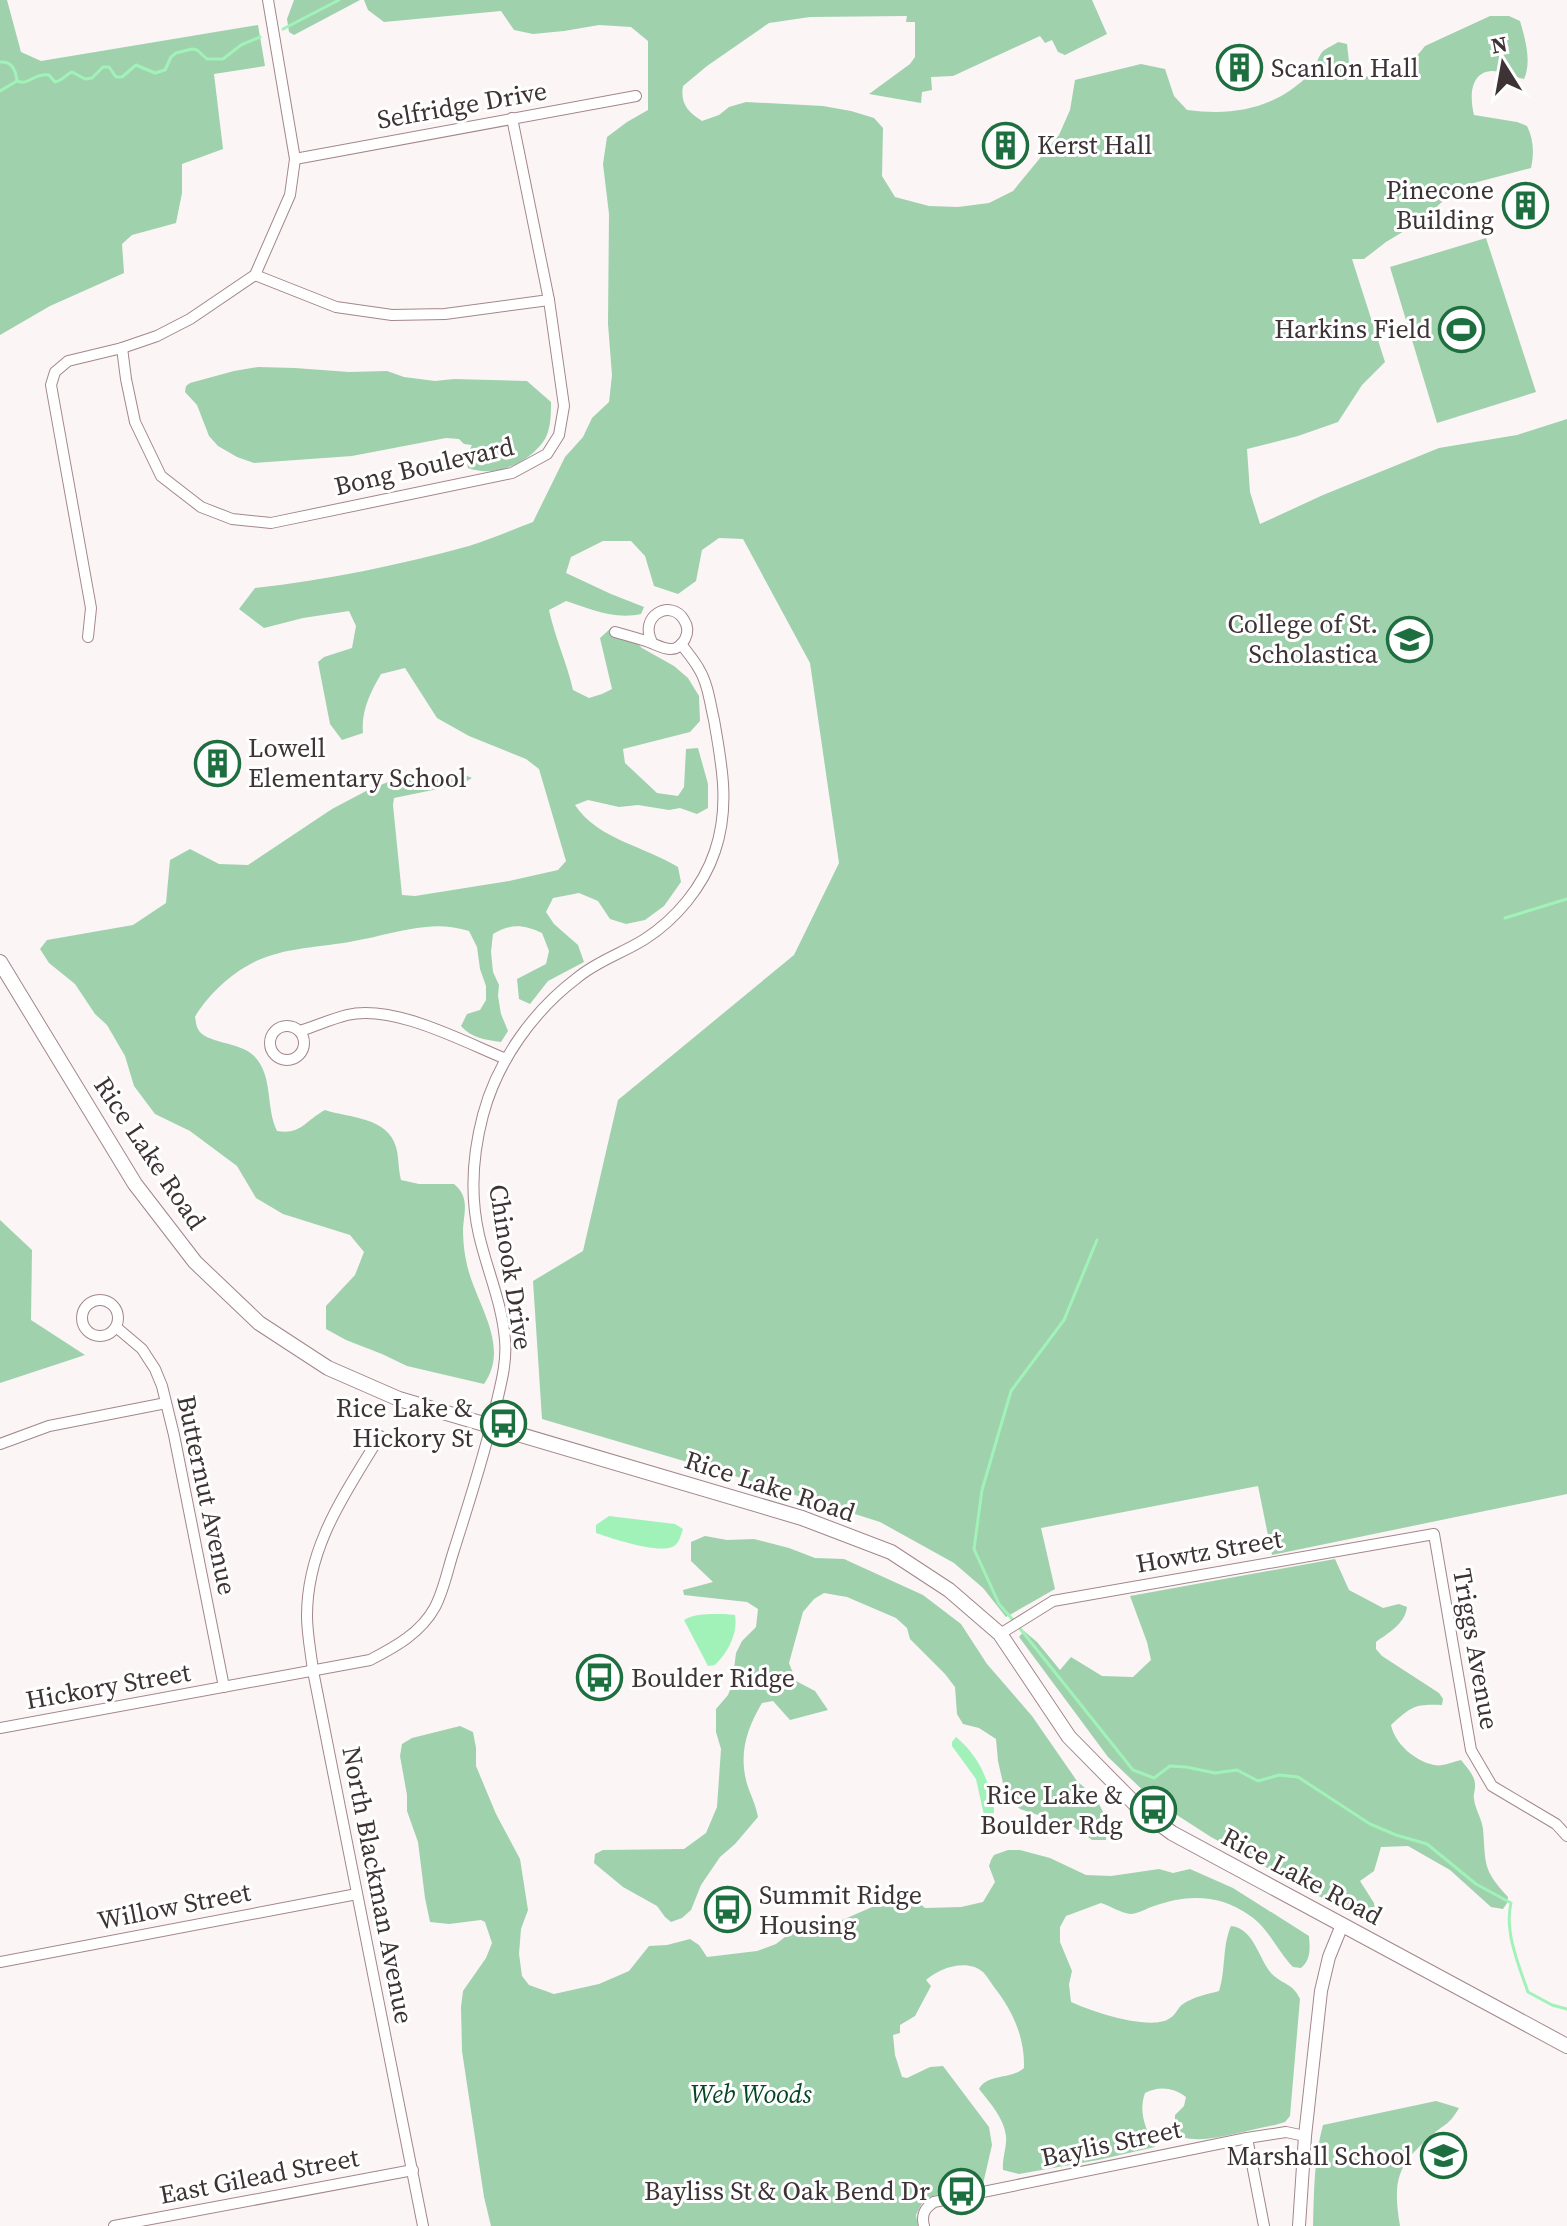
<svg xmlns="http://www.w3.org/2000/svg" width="1567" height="2226" viewBox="0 0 1567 2226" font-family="'Source Serif 4',serif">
<rect width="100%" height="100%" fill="#fbf5f6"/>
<g fill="#9fd1ad">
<polygon points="0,0 7,0 21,52 41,61 258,25 265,66 214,74 223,149 182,164 182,193 176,223 132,235 122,244 124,273 50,306 0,335"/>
<polygon points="294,0 360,0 294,35 289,32 287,19"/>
<path d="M364,0H1092L1107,34L1065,55L1058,52L1052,40L1045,43L1040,36L953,76L931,77L932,90L922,92L921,103L869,94L910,64L915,57V22H906L907,16L810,17L769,23L707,66L683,86C680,104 688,112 702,121L719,115L729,107L746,102L823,106L851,111L874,118L883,128L882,176L895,197L929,206L958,207L989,203L1013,191L1059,135L1070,110L1075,80L1141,64L1165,69L1174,96L1187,110C1235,116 1274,109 1310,74C1316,68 1317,59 1322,52C1326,48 1334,45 1338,42L1347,44L1350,71L1363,77L1388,75L1407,68L1425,46L1490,16H1509L1520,21C1525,38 1532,62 1524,79C1513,77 1503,71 1491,71C1469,73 1470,99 1474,115L1517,122L1527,126C1534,140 1534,154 1531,168L1470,184L1445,199L1424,219L1386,242L1364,259H1352L1385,362L1362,385L1338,422L1298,436L1247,449L1250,492L1260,524L1323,495L1439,448L1517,435L1567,419V1494L1272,1555L1258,1486L1041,1528L1055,1589L1006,1617L983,1588L954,1563L880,1522L738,1477L542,1419L533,1281L583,1251L618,1100L794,955L839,863L810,663L743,539L719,538L702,550L696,581L678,594L654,586L645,556L631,541H603L571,557L566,573L611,594L644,607L641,614C614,620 591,609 566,601L549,610C555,638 567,663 573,690L589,698L602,694L612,689L600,638L611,628L629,635L642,648L674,666L688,678L699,696L700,721L690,732L623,749L625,763L657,793L678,796L684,787L686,749L698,748L708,784V808L697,814L680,808L669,810L638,805L619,807L588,800L575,805C597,839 644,846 678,867L681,882L664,906L645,920L626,924L610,919L598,901L579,893L553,898L546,912L554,924L578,945L584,962L548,981L530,1004L519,999L517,979L546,964L549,951L542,933C524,925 511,923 493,934L491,952L493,972L499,985L498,996L501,1014L508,1031L501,1042C486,1040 471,1038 461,1026L467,1014L480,1010L486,1000V986L480,969L477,947L469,931C455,927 441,925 426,927C402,929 378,937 354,941C319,948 278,947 247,966C228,976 205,999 195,1017C196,1021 196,1026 198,1029C204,1043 240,1042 253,1055C274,1075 265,1106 277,1131C301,1135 305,1121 325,1110C349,1118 388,1117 396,1147C399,1157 398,1169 401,1180L419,1184H454C470,1197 464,1212 463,1229C463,1239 464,1251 466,1260C473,1301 512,1344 484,1384L407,1366L382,1354L346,1340L326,1329V1306L355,1275L364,1252L350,1235L283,1214L256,1198L237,1166L190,1131L155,1114L134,1086L125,1056L107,1025L95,1014L75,984L49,963L40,949L47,940L133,925L166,903L170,860L190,849L219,864L248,865L332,809L368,790L388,782L422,775L460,773L472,778L462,784L394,798L393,805L402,895L415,896L509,881L558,870L566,861L539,769L526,759L469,736L437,718L405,668L381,674C370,693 361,711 363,733L342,740L330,724L318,662L324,657L352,648L356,626L349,611L303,618L264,628L239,609L255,588C327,580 399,565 469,546C491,539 512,530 533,522L565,457L583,437L592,418L609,402L612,375L608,324L609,214L603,164L607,137L627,122L648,110V41L631,27L599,25L564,31L533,34L514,30L501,11L384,22L368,10Z"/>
<polygon points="1486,238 1536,392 1437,423 1390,267"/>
<path d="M258,367L295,368L349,372L387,371L404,377L435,381L454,379L527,381L551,402C551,414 551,428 545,439C530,463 495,478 468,468L466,457L472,445L464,444L459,439L446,438L352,456L254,463L237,457L218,446L209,436L197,405L185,392L186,386L190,383L234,371Z"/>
<polygon points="0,1220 32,1250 31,1320 85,1355 0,1383"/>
<path d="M705,1536L727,1540L754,1539L789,1548L815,1558L844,1559L923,1595L961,1624L987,1664L1032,1716L1077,1781L1096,1798L1107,1820L1106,1840H1092L1074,1827L1020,1809L1005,1792L998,1761L996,1739L979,1728L963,1724L957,1714L955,1687L945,1674L910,1639L907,1628L896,1618L847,1597L824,1593L814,1599L803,1612L789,1663L796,1681L815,1691L828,1710L790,1720L773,1701L762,1703C746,1730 738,1756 748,1787C752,1798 756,1806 758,1817L735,1844L720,1857L701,1885L691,1910L682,1918L671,1922L665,1917L657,1906L623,1887L594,1863L595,1854L603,1850L684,1849L706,1833L717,1807L721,1749L716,1732V1709L728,1695L732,1685L736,1653L742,1641L756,1627L758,1609L747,1602L684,1595L683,1590L713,1582L691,1561V1542Z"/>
<path d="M1335,1559L1349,1590L1383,1608L1399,1604L1407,1607C1405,1624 1388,1633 1376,1642V1649L1382,1656L1439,1693L1443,1699L1442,1705C1415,1704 1412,1706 1391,1725C1395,1744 1415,1761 1434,1765C1442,1767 1452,1762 1461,1760C1467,1768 1476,1776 1475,1787C1475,1792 1473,1794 1474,1799C1475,1809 1482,1819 1483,1829C1486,1864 1482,1869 1508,1897L1507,1903L1503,1909L1491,1907L1450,1870L1408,1846L1381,1847L1374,1871L1360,1881L1374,1903L1377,1928L1211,1837L1152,1799L1108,1757L1019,1637L1024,1631L1037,1642L1060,1670L1071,1657L1102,1676L1133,1677L1151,1660L1147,1642L1130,1596Z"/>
<path d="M460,1726L473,1732L476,1748V1766L496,1814L520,1859L528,1910L521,1929L519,1954L522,1976L529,1985L554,1994L599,1984L629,1971L649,1946L667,1945L690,1939L699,1945L707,1957L757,1951L776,1944L790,1933L803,1930L817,1931L886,1901L902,1897L914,1899L925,1908L961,1907L983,1902L995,1882L989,1866L991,1860L994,1855L1008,1850H1020L1050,1858L1086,1875L1111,1876L1159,1869L1173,1873L1190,1869L1233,1888L1309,1936C1310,1948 1311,1960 1301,1968L1293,1967C1277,1951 1269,1928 1249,1915C1220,1894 1187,1894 1154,1906C1147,1908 1138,1914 1130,1914C1121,1913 1110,1906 1101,1903L1066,1916L1060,1927V1942L1072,1971L1069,1984L1071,2002C1090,2011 1152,2032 1170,2018C1176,2015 1178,2007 1183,2004C1193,1997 1208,1994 1219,1991C1226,1970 1222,1946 1231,1926C1255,1929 1258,1959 1272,1974C1283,1985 1293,1983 1300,1999L1290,2116L1285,2122L1275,2125C1248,2129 1207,2145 1182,2137L1175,2124V2115L1184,2106L1186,2097C1173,2087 1158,2086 1145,2093C1138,2113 1146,2129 1155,2147L1098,2160L1019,2174L1003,2170C1002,2158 1007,2147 1006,2136C1004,2118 990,2103 979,2089C988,2073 1011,2080 1024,2068C1025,2038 1013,2011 994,1987C991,1983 987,1976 983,1972C967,1958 939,1968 926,1980L931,1986L915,2016L900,2025V2033L893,2035L895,2055L902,2077L907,2078L930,2067L943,2066L989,2127L992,2145L983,2184L956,2189L924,2199L916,2215L918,2226H491L484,2197L462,2051L461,2007L463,1991L486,1958L492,1943L485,1922L481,1920L449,1924L430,1922L425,1898L418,1842L407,1811V1795L400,1756L402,1744L412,1738Z"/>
<path d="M1436,2101L1459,2108C1449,2125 1446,2123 1432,2135C1396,2166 1393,2180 1400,2226H1313C1314,2192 1314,2157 1323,2125Z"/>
</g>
<g fill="#a1f2b9">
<path d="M609,1516L675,1524L683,1529C681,1535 679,1543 674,1546C660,1555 611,1538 596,1533V1525Z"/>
<path d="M725,1614L735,1615C738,1634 728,1652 715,1665L708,1666L684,1620C695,1613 711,1614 725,1614Z"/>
<path d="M956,1737C979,1756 989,1780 994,1809V1813L984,1815L976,1779L952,1746V1742Z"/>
</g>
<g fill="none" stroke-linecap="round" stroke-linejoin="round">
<g stroke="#a1f2b9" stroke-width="3">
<polyline points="283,29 339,0"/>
<path d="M0,62C12,61 16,70 17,81"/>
<path d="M17,81C29,86 33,73 49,75L55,82C62,81 65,75 72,72L85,79L92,78L103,67H109L116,77H122L136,65L155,73L165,70L171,57L176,53L192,49L197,50L207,59H223L241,45L260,37"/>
<polyline points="0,91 17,81"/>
<polyline points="1505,918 1567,899"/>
<polyline points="1013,1620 999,1604 974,1549 982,1490 1011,1391 1064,1320 1097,1240"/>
<path d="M1018,1626L1133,1770L1154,1778L1170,1766L1186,1767L1215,1773L1237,1770L1258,1781L1279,1775L1298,1777L1370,1824L1396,1835L1427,1844L1476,1884L1511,1903C1504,1931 1519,1966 1528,1992L1552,2005L1567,2009"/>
</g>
<defs>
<g id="minor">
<polyline points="295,159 636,96"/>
<polyline points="255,275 336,307 392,315 445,314 549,300"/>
<polyline points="122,348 126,379 135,422 161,476 201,507 232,519 271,523 512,473 547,454 559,435 564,406 549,300 512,118"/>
<path d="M615,632C626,635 636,638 646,641C659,645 675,658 685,639C688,633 688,626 684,620C671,598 638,616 652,642"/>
<polyline points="88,637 91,608 51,385 55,372 68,361 122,348 157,336 190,319 255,275 290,195 295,159 268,0"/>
<circle cx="287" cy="1043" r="17"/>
<path d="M300,1031C316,1026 331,1019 347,1015C394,1004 462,1041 506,1059"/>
<circle cx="100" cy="1318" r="18"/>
<polyline points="116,1327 142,1349 155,1369 162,1386 174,1435 224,1687"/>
<path d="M380,1436C345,1494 307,1546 307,1616C307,1634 311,1653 313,1671L423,2226"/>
<polyline points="0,1444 49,1426 166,1403"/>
<polyline points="1000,1634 1053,1601 1434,1534 1471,1750 1492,1786 1556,1824 1567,1836"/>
<path d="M0,1728L370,1660C395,1647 421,1633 435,1607C444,1590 448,1568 454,1550C469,1502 485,1454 496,1405C501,1384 507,1362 505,1340C502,1303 487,1270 479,1235C470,1196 473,1153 483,1115C497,1062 533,1011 577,978C597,961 623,953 645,939C676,919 703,887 715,851C730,807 722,765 714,720C710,703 708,684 699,669C694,660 687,652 681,644"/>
<polyline points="0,1962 357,1894"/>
<polyline points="1247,2138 1264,2226"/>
<polyline points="114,2226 413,2170"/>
<path d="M924,2226C921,2214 925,2208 934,2202L1247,2138L1286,2132L1305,2136"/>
</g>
<polyline id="tertiary" points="1299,2226 1305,2136 1321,1991 1329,1957 1342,1925"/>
<polyline id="secondary" points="0,962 135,1184 195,1262 259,1323 328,1368 399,1399 802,1518 891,1552 949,1590 1000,1634 1069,1737 1140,1809 1172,1833 1567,2046"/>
</defs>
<use href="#minor" stroke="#a2878c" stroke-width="12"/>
<use href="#tertiary" stroke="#a2878c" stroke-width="14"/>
<use href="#secondary" stroke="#a2878c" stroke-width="16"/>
<use href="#minor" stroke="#fff" stroke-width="10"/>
<use href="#tertiary" stroke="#fff" stroke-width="12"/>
<use href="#secondary" stroke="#fff" stroke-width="14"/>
</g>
<defs>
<symbol id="building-ring" viewBox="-11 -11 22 22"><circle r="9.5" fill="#fff" stroke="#1e6f3f" stroke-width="1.5"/><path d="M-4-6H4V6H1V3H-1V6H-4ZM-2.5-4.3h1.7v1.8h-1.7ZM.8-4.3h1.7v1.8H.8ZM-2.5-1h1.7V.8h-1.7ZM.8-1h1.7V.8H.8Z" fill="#1e6f3f"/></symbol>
<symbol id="stadium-ring" viewBox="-11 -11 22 22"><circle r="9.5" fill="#fff" stroke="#1e6f3f" stroke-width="1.5"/><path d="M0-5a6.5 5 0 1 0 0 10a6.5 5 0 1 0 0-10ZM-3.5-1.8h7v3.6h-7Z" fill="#1e6f3f"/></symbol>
<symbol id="university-ring" viewBox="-11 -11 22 22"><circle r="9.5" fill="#fff" stroke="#1e6f3f" stroke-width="1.5"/><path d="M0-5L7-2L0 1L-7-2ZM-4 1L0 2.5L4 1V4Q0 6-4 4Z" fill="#1e6f3f"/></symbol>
<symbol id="bus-ring" viewBox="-11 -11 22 22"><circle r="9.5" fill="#fff" stroke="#1e6f3f" stroke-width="1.5"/><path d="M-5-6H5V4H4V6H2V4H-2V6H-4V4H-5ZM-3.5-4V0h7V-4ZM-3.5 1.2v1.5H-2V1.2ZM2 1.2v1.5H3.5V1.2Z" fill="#1e6f3f"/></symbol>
<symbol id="school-ring" viewBox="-11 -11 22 22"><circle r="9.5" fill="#fff" stroke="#1e6f3f" stroke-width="1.5"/><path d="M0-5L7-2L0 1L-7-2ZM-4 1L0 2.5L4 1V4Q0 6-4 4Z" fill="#1e6f3f"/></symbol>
</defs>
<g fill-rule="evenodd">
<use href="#building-ring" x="1214" y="42" width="51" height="51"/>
<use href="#building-ring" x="980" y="120" width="51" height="51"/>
<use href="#building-ring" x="1500" y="180" width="51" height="51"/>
<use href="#stadium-ring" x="1436" y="304" width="51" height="51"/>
<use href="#university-ring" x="1384" y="614" width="51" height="51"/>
<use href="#building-ring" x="192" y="738" width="51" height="51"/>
<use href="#bus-ring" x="478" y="1398" width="51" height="51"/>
<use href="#bus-ring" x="574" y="1652" width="51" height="51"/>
<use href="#bus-ring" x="1128" y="1784" width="51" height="51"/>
<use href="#bus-ring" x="702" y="1884" width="51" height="51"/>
<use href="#school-ring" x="1418" y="2130" width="51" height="51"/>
<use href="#bus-ring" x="936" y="2166" width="51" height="51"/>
</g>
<g text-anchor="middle" stroke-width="6" stroke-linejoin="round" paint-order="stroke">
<g font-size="26" fill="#3d3234" stroke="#fff" text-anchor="end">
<text x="1271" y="77" text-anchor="start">Scanlon Hall</text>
<text x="1037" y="154" text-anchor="start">Kerst Hall</text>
<text x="1494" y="199">Pinecone<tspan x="1494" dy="30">Building</tspan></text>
<text x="1431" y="338">Harkins Field</text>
<text x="1378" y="633">College of St.<tspan x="1378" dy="30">Scholastica</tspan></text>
<text x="248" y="757" text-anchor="start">Lowell<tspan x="248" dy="30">Elementary School</tspan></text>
<text x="473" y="1417">Rice Lake &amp;<tspan x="473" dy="30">Hickory St</tspan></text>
<text x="631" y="1687" text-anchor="start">Boulder Ridge</text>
<text x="1123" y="1804">Rice Lake &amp;<tspan x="1123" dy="30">Boulder Rdg</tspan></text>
<text x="759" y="1904" text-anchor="start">Summit Ridge<tspan x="759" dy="30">Housing</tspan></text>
<text x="1412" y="2165">Marshall School</text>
<text x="930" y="2200">Bayliss St &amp; Oak Bend Dr</text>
</g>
<g font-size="26" fill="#3d3234" stroke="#fff">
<text transform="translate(462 105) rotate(-10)" y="9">Selfridge Drive</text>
<text transform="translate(424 466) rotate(-13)" y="9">Bong Boulevard</text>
<text transform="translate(150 1153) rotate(56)" y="9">Rice Lake Road</text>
<text transform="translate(511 1267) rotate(81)" y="9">Chinook Drive</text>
<text transform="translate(770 1486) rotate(18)" y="9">Rice Lake Road</text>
<text transform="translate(207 1495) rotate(78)" y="9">Butternut Avenue</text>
<text transform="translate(1209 1551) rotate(-10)" y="9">Howtz Street</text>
<text transform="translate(1476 1649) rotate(80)" y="9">Triggs Avenue</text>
<text transform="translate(108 1686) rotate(-10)" y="9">Hickory Street</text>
<text transform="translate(1302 1876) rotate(28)" y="9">Rice Lake Road</text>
<text transform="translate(378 1885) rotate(79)" y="9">North Blackman Avenue</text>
<text transform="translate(174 1906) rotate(-11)" y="9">Willow Street</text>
<text transform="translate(1111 2143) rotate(-12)" y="9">Baylis Street</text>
<text transform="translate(259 2176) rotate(-11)" y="9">East Gilead Street</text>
</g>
<g font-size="26" font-style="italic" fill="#064623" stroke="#fff">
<text x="751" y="2103">Web Woods</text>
</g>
</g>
<g transform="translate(1503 64) rotate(349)" stroke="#ffffff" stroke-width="6" paint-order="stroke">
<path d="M0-6L14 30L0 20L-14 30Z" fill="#3d3234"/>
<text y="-12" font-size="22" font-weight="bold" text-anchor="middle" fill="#3d3234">N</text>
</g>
</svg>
